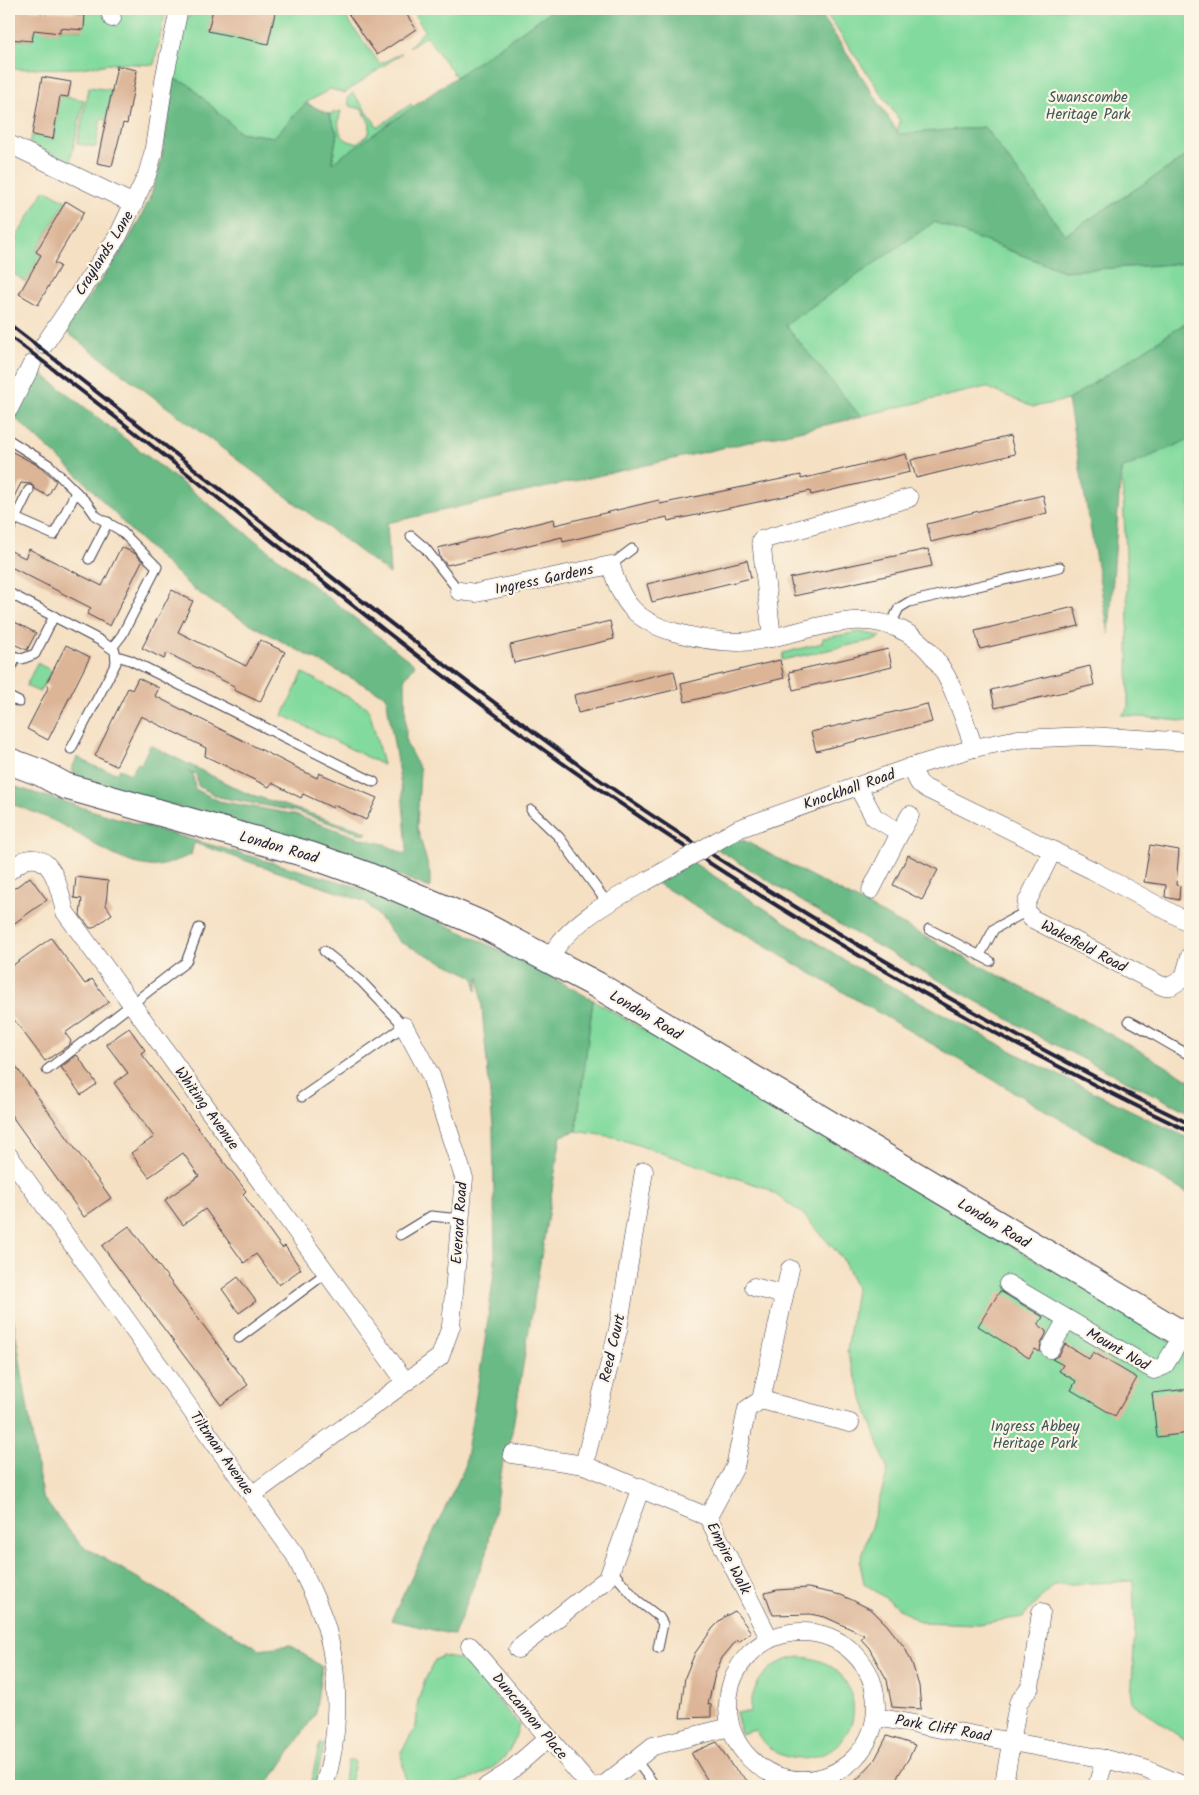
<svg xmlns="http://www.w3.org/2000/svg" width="1199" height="1795" viewBox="0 0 1199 1795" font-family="Kalam,sans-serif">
<rect width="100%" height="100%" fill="#fcf5e5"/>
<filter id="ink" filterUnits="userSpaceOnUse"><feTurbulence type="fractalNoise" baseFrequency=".02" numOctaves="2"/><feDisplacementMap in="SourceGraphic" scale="10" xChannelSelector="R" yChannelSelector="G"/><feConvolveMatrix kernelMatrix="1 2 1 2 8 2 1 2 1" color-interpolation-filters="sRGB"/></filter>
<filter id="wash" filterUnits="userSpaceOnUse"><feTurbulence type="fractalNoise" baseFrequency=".0096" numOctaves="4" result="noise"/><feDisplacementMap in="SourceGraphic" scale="20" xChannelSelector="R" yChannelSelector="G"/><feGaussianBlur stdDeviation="1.12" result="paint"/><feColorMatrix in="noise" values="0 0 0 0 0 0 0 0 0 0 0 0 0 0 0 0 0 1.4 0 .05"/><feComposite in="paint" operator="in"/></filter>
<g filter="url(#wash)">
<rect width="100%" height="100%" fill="#f5e0c3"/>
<g fill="#82da9e" stroke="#527e6c">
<polygon points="78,9 99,9 103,11 166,9 154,65 118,63 80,68 9,69 9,40 19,41 19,31 20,40 32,41 34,26 42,27 43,10 46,12 48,10 46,31 60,32 60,28 83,30 85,13 77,12"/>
<polygon points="192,9 213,9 209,31 268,44 276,9 340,9 380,64 402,53 345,93 330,89 306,103 274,137 239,132 188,84 173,79 186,17 190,17"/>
<polygon points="410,9 554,9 456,77 426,36 409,47 425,30"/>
<polygon points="823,9 1190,9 1190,154 1065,235 984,127 893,145 900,121"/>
<polygon points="89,87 112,90 106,120 101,119 96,147 77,144"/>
<path d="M353,93L378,127L411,104L414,107L332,164L337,133L329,114L341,111C336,127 338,141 357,143L369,134L370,124L362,109L349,106L348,97Z"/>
<polygon points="60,96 84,100 70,162 29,143 32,135 53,138"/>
<polygon points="46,190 66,201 36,252 41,255 26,282 9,271 9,250 44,191"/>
<polygon points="934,222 1064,271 1190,263 1190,320 1068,400 1033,407 986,387 860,416 785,325"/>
<path d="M1190,439V722L1122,715L1128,708C1129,627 1127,549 1121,469Z"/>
<polygon points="860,632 881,636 878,639 782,660 783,653 822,643 823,638"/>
<polygon points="37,663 52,671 39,692 26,686"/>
<polygon points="303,673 367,707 370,713 383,765 285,716 282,717"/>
<polygon points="593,1000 1030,1257 1092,1291 1190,1354 1190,1743 1131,1702 1135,1628 1133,1581 1053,1585 1023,1617 978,1624 919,1622 864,1583 860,1563 888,1471 847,1352 856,1288 842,1258 802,1213 766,1188 614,1137 576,1131"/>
<path d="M443,1656L465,1661L519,1725C516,1734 513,1747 507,1754C482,1785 443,1786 406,1786L401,1752L416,1727L418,1701L424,1682L435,1660Z"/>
<path d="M800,1657C819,1658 835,1665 845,1681C881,1740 792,1794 755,1730L741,1734L736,1712H750C752,1681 769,1661 800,1657Z"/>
<polygon points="320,1743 324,1744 315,1786 310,1786"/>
<polygon points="348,1760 353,1760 355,1763 349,1786 342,1786"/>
</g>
<g fill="#69ba85" stroke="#466e60">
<path d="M554,9H818L899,134L984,127L1065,235L1190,154V263L1064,271L934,222L785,325L861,417L387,523L390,574L64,330C96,286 133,242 152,192C165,156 168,116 173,79L188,84L239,132L274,137L306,103L329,114L337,133L332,163Z"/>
<polygon points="1190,320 1190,439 1121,469 1109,634 1068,400"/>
<polygon points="42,374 415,665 405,678 406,743 420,770 417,827 430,873 430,888 359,860 91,782 71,771 77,757 96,767 117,773 120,769 130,774 138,763 141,764 150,745 246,793 367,832 365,835 294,811 219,797 198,786 196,774 185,770 193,774 195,789 219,801 292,814 359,838 384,844 404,854 407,849 402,792 386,696 288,645 215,604 191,587 130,530 85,482 13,416"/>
<path d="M9,785L120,819L351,885L438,921L519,959L593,1000L576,1131L561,1136L512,1432L503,1462L487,1552L454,1635L391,1620L464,1469L485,1341L495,1265L493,1127L479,977L476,991L475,979L472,976L400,942L366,902L194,843L191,855C179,859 163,868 150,866C119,863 92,842 66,827C48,817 28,810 9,803Z"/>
<polygon points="722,837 745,841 1119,1039 1190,1080 1190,1113 1042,1038 837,923 709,844"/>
<polygon points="686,858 852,965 1036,1064 1190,1139 1190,1195 650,879"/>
<polygon points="9,1292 42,1497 81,1545 259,1649 290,1645 322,1667 315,1714 278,1770 265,1786 9,1786"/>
</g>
<g id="blocks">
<g fill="#dcb496">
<polygon points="9,9 85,13 84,30 60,28 60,33 34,30 32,41 9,39"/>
<polygon points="213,9 276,9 268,44 208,31"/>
<polygon points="345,9 403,9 416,29 377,55"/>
<polygon points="117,66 137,70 127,124 123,123 112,166 97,163"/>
<polygon points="42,77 71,82 68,97 60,96 53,139 32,135"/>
<polygon points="66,201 84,212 54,263 60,266 38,305 19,294 41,255 36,252"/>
<polygon points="1010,436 1015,454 916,478 911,460"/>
<polygon points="9,450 41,467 56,481 48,496 35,489 31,484 21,483 9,507"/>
<polygon points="906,454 910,472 811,495 810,491 668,521 667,517 563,542 562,537 447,565 440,557 438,548 554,519 555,525 659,500 660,504 801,475 801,479"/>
<polygon points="1043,495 1047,513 931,542 927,524"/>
<polygon points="121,547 136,554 142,561 110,626 87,614 91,608 9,566 9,550 25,558 29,549 102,586"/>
<polygon points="928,549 932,566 794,596 790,578"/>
<polygon points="747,560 751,578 652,602 647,584"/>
<polygon points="172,590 193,601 178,632 246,666 260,640 285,652 260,702 234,690 236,687 167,653 164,659 142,648"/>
<polygon points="1074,607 1079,626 980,649 975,631"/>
<polygon points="9,619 36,633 27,650 9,642"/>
<polygon points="610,621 614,639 514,663 510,645"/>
<polygon points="66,645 90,657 48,740 27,729 49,686 46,684"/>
<polygon points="888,649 892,667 793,690 789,672"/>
<polygon points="780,660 784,678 685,702 681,684"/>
<polygon points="1090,666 1094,685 995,708 991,690"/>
<polygon points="674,671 678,689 578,713 574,695"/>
<polygon points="138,678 159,688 155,696 317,778 319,773 377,798 366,820 334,805 333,808 303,794 301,798 272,783 269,787 205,756 206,748 141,716 116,766 95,756 128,688 132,690"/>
<polygon points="927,704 932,722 816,751 811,732"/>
<polygon points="1150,845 1179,850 1176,885 1180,886 1179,900 1165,897 1166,885 1144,882"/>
<polygon points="908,855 938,870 922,900 893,885"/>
<polygon points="30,877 47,900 9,927 9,892"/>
<polygon points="76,877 108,881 106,905 112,914 93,928 90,928 80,915 82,899 74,898"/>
<polygon points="51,938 85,984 92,979 109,1002 65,1033 71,1041 69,1045 45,1061 9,1013 9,968"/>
<polygon points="129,1028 145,1050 141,1053 246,1191 243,1194 282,1248 285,1246 301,1269 279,1285 256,1254 244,1263 205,1209 183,1225 165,1200 199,1176 183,1153 149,1177 131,1153 154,1137 114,1083 128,1073 106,1044"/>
<polygon points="77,1055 97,1084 81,1095 61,1067"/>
<polygon points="9,1057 111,1198 84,1217 9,1112"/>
<polygon points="129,1226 248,1385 221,1405 102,1246"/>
<polygon points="238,1277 256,1301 239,1313 222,1289"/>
<polygon points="1000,1291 1043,1317 1038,1325 1046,1331 1046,1334 1041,1344 1040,1352 1035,1349 1029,1358 978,1326"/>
<polygon points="1065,1344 1089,1359 1093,1352 1137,1378 1115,1416 1071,1390 1076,1381 1059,1371 1063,1365 1052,1359 1059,1355"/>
<polygon points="1190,1389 1190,1433 1157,1437 1152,1393"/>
<polygon points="808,1588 841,1595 852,1600 872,1610 887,1625 905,1648 912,1663 919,1686 921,1709 892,1707 887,1680 869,1648 861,1639 864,1635 825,1617 810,1614 773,1615 765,1593 777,1590"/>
<polygon points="735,1611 751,1632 739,1642 737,1640 722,1658 715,1674 708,1704 711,1705 711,1717 680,1718 685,1677 695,1653 713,1628 724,1617"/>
<polygon points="887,1736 915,1745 909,1758 894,1782 891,1786 851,1786 874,1761"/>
<polygon points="717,1742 732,1766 753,1786 711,1786 691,1753"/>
</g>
</g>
</g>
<g filter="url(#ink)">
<use href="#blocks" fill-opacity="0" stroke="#423e4f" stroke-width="1"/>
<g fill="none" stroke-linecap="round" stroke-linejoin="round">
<defs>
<g id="lane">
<polyline points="9,440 49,465 87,503 96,516 120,530 157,567 122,635 112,648"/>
<polyline points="15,518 54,535 76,492"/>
<polyline points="9,531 29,490"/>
<polyline points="411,536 425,548 459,591"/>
<polyline points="89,559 108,522"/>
<polyline points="611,565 632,549"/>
<polyline points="9,593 101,641 115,651 116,663 71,749"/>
<polyline points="890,626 899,608 909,602 1060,567"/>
<polyline points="9,654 22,659 35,654 54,616"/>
<polyline points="117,656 130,660 374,782"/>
<polyline points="9,673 16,657"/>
<polyline points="9,697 19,702"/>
<polyline points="531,810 559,837 608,904"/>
<polyline points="929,929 990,961"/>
<polyline points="980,955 994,929 1027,911"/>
<path d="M1129,1021C1151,1032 1169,1045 1190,1055"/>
<polyline points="47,1070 186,962 199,928"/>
<polyline points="302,1097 404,1026 361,981 324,951"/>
<polyline points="400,1235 431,1216 460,1219"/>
<polyline points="239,1338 326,1273"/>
<polyline points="612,1571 637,1600 659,1617 663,1624 658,1648"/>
<polyline points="635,1759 655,1786"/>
</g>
<g id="street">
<polyline points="109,9 112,18"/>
<polyline points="9,144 134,204"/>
<polyline points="44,345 118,236 147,175 153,154 165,75 179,9"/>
<polyline points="9,409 32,364"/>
<path d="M459,591L476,593L611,565C621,603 636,621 674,632C699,639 727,644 753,641C803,635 858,604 907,633C948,658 959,706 974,748"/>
<polyline points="772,638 761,540 909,498"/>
<polyline points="911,767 919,783 925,788 1092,870 1190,923"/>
<polyline points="858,787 874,817 900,833 871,890"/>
<polyline points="738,829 911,767 974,748 1018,739 1089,736 1190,742"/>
<polyline points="900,833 910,815"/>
<polyline points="1053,850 1027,902 1026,909 1031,918 1162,986 1171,986 1184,978 1190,956"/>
<path d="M9,871C13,868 20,862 25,860C54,851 60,893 65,912L405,1381"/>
<path d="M549,959C570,919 622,895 661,873"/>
<path d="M9,1156L295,1555C306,1580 320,1604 327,1630C340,1679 340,1737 324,1786"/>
<polyline points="644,1171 618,1330 584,1465 708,1517"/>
<polyline points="1008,1284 1154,1370 1164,1366 1183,1335"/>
<polyline points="754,1287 784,1295"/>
<polyline points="1050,1349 1067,1319"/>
<polyline points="761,1400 850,1423"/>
<polyline points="512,1454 584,1465"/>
<polyline points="252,1495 440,1357 451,1326 464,1178 431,1076 404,1026"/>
<circle cx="802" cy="1706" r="74"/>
<polyline points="769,1638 708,1517 735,1467 747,1409 761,1400 790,1269"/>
<polyline points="470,1646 590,1786"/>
<polyline points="518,1649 608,1578 641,1487"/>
<polyline points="876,1717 1105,1759"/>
<polyline points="487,1786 509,1772 547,1739"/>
<polyline points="598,1786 604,1785 653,1746 730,1727"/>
<polyline points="1002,1786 1005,1778 1018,1703 1030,1687 1041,1612"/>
<polyline points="1097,1786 1105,1759 1145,1769 1185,1786"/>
</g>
<polyline id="primary" points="9,761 41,773 65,786 310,855 366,875 481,924 597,985 1190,1339"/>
</defs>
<use href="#lane" stroke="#423e4f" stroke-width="11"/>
<use href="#street" stroke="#423e4f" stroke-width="19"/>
<use href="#primary" stroke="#423e4f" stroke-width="28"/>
<use href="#lane" stroke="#fff" stroke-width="9"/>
<use href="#street" stroke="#fff" stroke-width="18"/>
<use href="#primary" stroke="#fff" stroke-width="26"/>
<g stroke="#22223b" stroke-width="4">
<path d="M9,324C201,471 387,626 583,768C663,825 746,877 830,928C947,999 1067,1065 1190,1124"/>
<path d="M9,336C182,464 345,605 519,732C732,887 953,1019 1190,1132"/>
</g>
<defs>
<polyline id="street-bridge" points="661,873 738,829"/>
</defs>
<use href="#street-bridge" stroke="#423e4f" stroke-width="19" stroke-linecap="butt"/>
<use href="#street-bridge" stroke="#fff" stroke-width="18"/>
</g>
</g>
<g text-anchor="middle" stroke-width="4.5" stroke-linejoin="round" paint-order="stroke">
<g font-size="15" fill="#3f5959" stroke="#fcf5e5">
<text x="1088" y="102">Swanscombe<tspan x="1088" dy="17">Heritage Park</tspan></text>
<text x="1035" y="1431">Ingress Abbey<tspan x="1035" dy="17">Heritage Park</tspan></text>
</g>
<g font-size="15" fill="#22223b" stroke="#fcf5e5">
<text transform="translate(104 253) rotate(-58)" y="5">Craylands Lane</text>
<text transform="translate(544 579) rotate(-12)" y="5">Ingress Gardens</text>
<text transform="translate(849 789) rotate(-19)" y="5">Knockhall Road</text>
<text transform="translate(279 847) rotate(16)" y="5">London Road</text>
<text transform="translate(1084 946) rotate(28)" y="5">Wakefield Road</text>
<text transform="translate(646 1015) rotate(31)" y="5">London Road</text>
<text transform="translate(207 1108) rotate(54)" y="5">Whiting Avenue</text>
<text transform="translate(459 1223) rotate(-86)" y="5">Everard Road</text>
<text transform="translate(994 1223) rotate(31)" y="5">London Road</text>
<text transform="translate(612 1348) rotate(-77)" y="5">Reed Court</text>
<text transform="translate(1118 1349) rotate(30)" y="5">Mount Nod</text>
<text transform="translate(222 1453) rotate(55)" y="5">Tiltman Avenue</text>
<text transform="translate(729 1558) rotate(63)" y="5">Empire Walk</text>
<text transform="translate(530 1716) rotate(50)" y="5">Duncannon Place</text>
<text transform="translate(943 1728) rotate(10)" y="5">Park Cliff Road</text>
</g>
</g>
<rect width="1199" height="1795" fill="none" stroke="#fcf5e5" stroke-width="30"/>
</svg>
